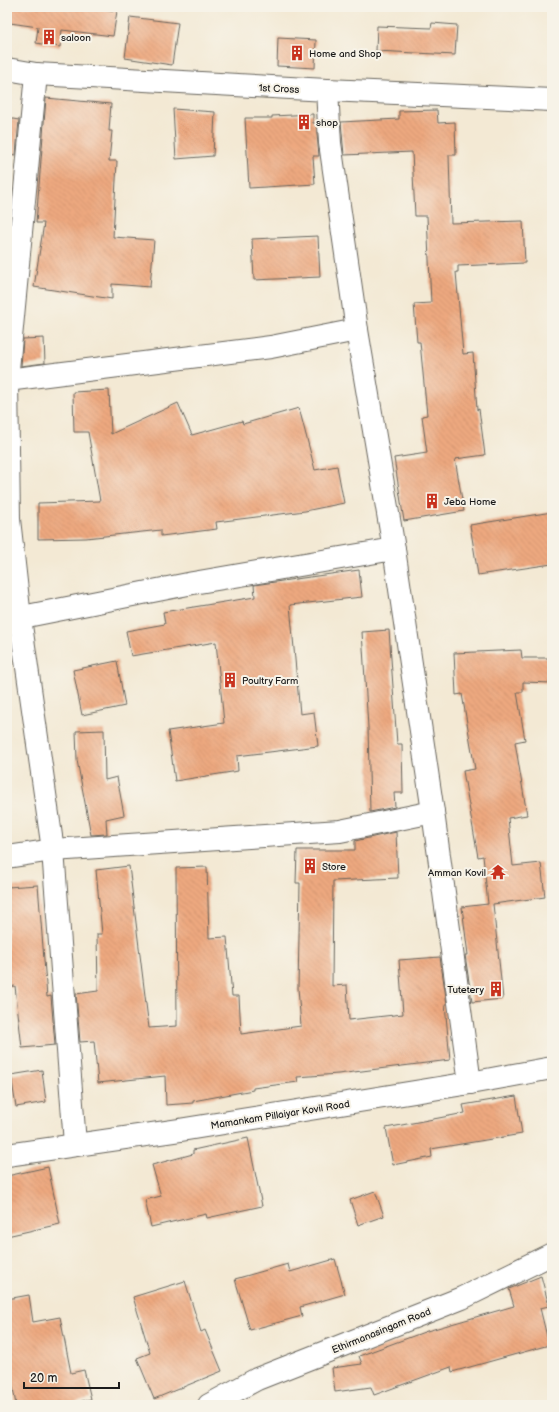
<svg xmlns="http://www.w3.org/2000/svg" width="559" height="1412" viewBox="0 0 559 1412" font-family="'Balsamiq Sans',sans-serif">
<defs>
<pattern id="building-back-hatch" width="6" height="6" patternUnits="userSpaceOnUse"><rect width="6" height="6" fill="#eda87f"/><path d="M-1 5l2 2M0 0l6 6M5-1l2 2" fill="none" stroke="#cb906d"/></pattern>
</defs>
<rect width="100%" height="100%" fill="#f7f3e8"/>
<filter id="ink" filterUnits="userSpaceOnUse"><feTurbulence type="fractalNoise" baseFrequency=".025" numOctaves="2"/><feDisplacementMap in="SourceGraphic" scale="8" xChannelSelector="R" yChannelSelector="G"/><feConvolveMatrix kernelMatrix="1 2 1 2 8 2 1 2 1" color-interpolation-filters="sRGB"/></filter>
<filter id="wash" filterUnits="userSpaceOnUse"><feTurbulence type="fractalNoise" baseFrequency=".012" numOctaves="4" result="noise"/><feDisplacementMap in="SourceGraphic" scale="16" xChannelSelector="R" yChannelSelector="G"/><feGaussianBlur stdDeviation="0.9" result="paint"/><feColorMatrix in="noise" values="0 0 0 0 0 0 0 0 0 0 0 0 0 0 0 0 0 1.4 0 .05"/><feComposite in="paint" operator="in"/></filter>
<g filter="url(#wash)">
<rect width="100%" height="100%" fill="#f3e9d4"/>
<g id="blocks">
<g fill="url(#building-back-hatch)">
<polygon points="11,7 89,7 117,11 113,36 62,30 60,47 36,43 38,27 10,23"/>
<polygon points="130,17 178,23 172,65 125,58"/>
<polygon points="432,23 457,25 455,55 376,51 377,26 431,28"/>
<polygon points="278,38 316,40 315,68 277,66"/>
<polygon points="46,98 111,104 109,131 112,131 109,161 117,161 113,237 154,240 150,287 112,284 112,299 34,287 44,223 36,223"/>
<polygon points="173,109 215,112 213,156 176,159"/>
<polygon points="437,110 438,123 455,122 456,155 449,155 451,223 523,221 525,263 458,266 458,272 456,272 463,354 473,353 477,410 479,409 485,455 455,459 464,511 404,521 394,458 427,453 422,416 427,415 420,342 417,342 414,304 431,303 427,216 415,216 412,152 344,155 341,122 399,119 399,111"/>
<polygon points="313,114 313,123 316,123 319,156 313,156 315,184 249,188 245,118 272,118 272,116"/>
<polygon points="7,118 19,120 16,155 7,154"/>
<polygon points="318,236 320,277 254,280 252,239"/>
<polygon points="44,338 45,363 21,366 23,339"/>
<polygon points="109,390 111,434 178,403 192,435 242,421 243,424 299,408 315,470 337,466 344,503 305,511 216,522 217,529 161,536 161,530 86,538 38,539 38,503 100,501 88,432 74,432 73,392"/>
<polygon points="552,512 552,564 478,575 470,525"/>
<polygon points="359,570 362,597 290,605 300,714 314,712 318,746 237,756 238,771 175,781 168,731 224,723 216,642 131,656 126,631 165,624 163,612 255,597 254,585"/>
<polygon points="389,630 397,744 402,744 403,793 394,793 395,807 370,812 368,727 362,632"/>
<polygon points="521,650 522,658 552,658 552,683 523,682 523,692 517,692 525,740 515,742 527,815 508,818 513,866 541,863 545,897 493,904 503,999 472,1002 465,955 468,955 462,907 488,904 483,856 478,857 463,771 475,769 462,694 456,695 454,653"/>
<polygon points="117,661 125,706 82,715 73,670"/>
<polygon points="104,730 105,780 117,777 124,815 106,819 107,834 91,835 77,760 76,731"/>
<polygon points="396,832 398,878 333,881 332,986 347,985 349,1020 403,1014 399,960 440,957 447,1004 445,1004 450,1060 338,1074 297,1077 298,1082 253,1088 253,1090 193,1101 193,1103 166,1105 165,1076 98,1083 94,1041 80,1042 76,994 98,991 97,934 102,934 96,870 129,866 149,1028 177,1026 176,868 207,867 209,938 227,937 232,996 239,996 241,1034 301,1026 298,988 300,883 296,883 297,850 355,850 355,841"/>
<polygon points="38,885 47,997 51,996 55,1045 22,1048 15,986 7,987 7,887"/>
<polygon points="42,1070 46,1102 16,1107 11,1075"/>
<polygon points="516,1096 522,1134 431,1149 432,1157 393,1165 386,1128 465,1113 463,1105"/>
<polygon points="248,1138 262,1206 207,1218 206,1214 151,1227 145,1200 161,1196 152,1165 193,1154 193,1150"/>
<polygon points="48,1167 60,1224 7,1236 7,1176"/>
<polygon points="375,1191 384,1216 358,1225 350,1200"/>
<polygon points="335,1259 345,1294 300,1307 302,1316 250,1330 235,1279 288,1264 290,1272"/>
<polygon points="541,1276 549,1306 540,1308 549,1345 452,1372 451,1367 374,1395 371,1387 335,1392 332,1368 362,1364 359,1356 427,1331 514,1306 509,1289"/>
<polygon points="185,1281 201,1332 205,1330 222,1371 154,1399 137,1358 150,1353 133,1297"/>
<polygon points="29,1295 33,1322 60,1317 71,1373 84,1370 91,1399 66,1405 16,1405 7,1353 7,1299"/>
</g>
</g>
</g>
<g filter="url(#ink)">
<use href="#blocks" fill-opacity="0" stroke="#67645c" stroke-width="1"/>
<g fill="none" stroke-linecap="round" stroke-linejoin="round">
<defs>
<g id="minor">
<polyline points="36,74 7,380 9,519 20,618 53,850 75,1144"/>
<polyline points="327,90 330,143 357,330 394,549 433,812 470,1083"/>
<polyline points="7,380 271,347 357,330"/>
<polyline points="7,620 193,583 394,549"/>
<polyline points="7,857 53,850 340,831 433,812"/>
<polyline points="209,1405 257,1379 462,1298 552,1254"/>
</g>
<polyline id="tertiary" points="7,69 36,74 327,90 552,100"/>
<polyline id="secondary" points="7,1155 180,1130 470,1083 552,1068"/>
</defs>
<use href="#minor" stroke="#67645c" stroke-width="24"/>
<use href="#tertiary" stroke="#67645c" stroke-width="24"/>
<use href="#secondary" stroke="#67645c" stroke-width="24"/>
<use href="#minor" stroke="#fff" stroke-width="22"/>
<use href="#tertiary" stroke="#fff" stroke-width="22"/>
<use href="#secondary" stroke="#fff" stroke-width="22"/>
</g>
</g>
<defs>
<symbol id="building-bare" viewBox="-9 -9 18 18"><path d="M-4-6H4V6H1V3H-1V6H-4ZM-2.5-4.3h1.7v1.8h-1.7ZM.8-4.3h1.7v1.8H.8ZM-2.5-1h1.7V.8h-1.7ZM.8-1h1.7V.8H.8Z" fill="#c8321e" stroke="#f7f3e8" stroke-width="2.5" paint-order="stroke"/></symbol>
<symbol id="temple-bare" viewBox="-9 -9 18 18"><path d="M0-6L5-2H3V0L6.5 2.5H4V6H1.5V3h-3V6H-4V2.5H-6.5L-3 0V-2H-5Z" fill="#c8321e" stroke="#f7f3e8" stroke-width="2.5" paint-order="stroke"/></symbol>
</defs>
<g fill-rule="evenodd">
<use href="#building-bare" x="38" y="26" width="22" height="22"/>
<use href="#building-bare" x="286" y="42" width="22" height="22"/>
<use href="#building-bare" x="293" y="111" width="22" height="22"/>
<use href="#building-bare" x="421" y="490" width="22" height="22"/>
<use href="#building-bare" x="219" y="669" width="22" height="22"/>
<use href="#building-bare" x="299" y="855" width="22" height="22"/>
<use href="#temple-bare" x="487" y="861" width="22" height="22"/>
<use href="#building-bare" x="485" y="978" width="22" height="22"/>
</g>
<g text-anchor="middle" stroke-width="4" stroke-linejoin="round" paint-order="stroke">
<g font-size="10" fill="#1c1c1c" stroke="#f7f3e8" text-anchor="start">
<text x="61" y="41">saloon</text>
<text x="309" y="57">Home and Shop</text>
<text x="316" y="126">shop</text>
<text x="444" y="505">Jeba Home</text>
<text x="242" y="684">Poultry Farm</text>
<text x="322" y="870">Store</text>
<text x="486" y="876" text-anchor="end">Amman Kovil</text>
<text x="484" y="993" text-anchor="end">Tutetery</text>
</g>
<g font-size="10" fill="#1c1c1c" stroke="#f7f3e8">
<text transform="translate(279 88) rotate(3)" y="4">1st Cross</text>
<text transform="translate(280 1114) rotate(-9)" y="4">Mamankam Pillaiyar Kovil Road</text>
<text transform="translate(381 1330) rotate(-22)" y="4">Ethirmanasingam Road</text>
</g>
</g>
<rect width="559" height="1412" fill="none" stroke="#f7f3e8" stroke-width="24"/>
<path d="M24 1382v6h95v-6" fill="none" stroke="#1c1c1c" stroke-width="2"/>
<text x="30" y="1382" font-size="12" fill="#1c1c1c" stroke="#f7f3e8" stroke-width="3" paint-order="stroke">20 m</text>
</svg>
